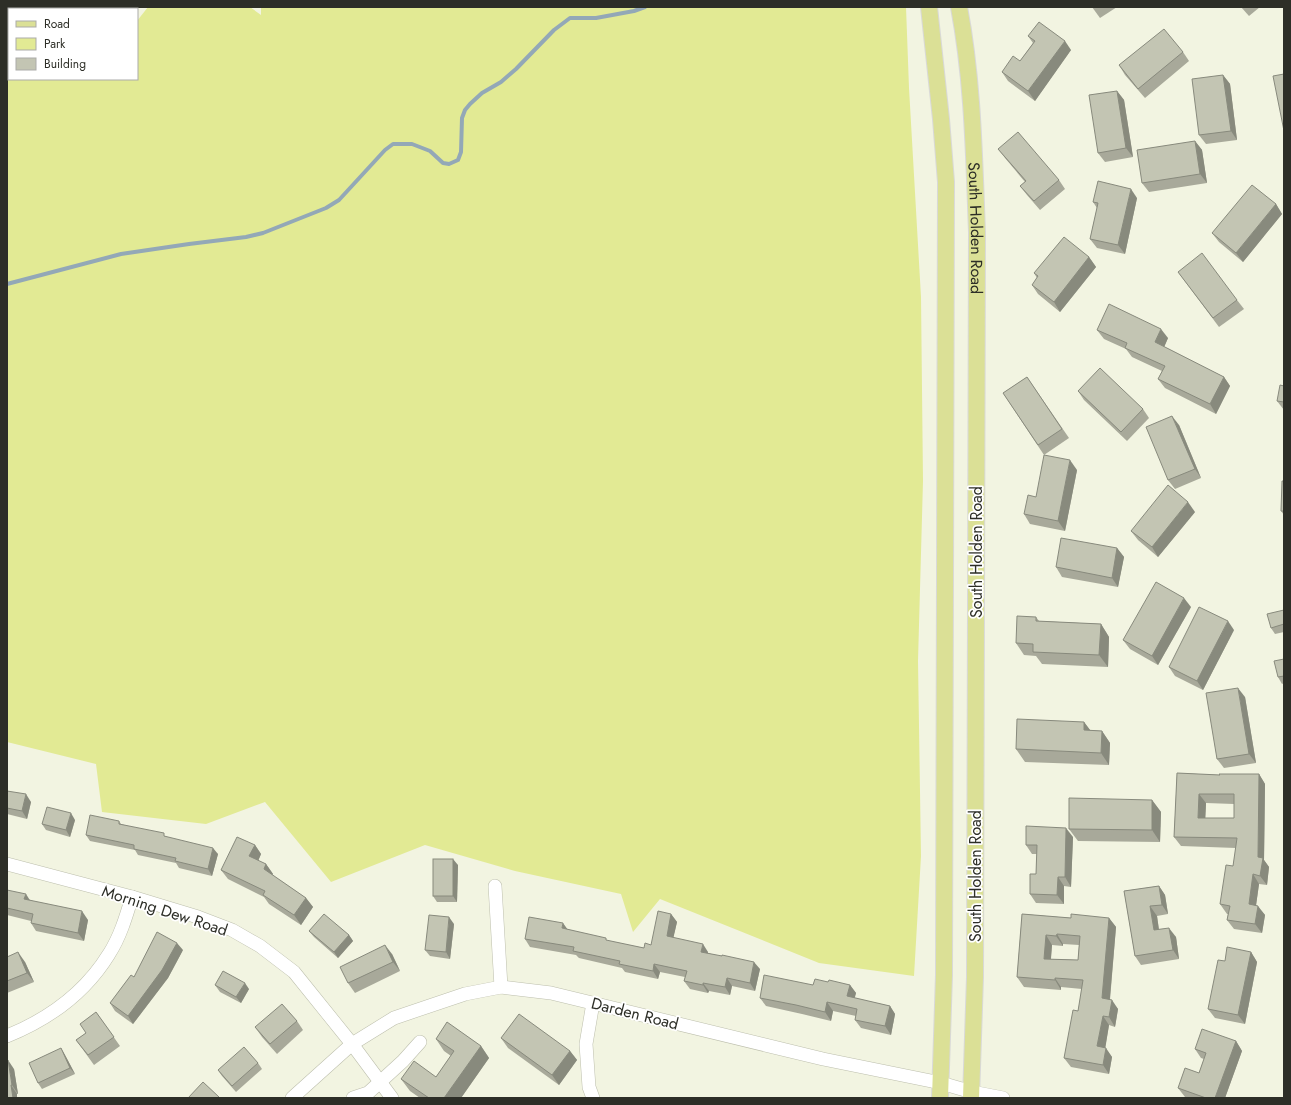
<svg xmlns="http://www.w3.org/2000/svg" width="1291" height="1105" viewBox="0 0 1291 1105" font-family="Jost,sans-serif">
<rect width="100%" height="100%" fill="#f2f4e1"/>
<polygon fill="#e2ea94" points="148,7 250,7 261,15 261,7 906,7 909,88 921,297 923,481 918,661 921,856 914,976 819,963 660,899 633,932 621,894 515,871 425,845 331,882 265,802 206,824 102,812 96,764 7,742 7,32 9,33 9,79 137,79 137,21"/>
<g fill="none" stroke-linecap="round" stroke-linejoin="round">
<polyline stroke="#93a8b7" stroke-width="4" points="7,284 121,254 189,244 246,237 263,233 326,208 339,200 385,150 393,144 412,144 430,151 443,163 449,164 458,160 461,152 462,118 465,110 470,104 482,93 501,82 516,69 554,30 570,18 596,18 634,11 645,7"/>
<defs>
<g id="minor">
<polyline points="7,864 132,897 198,917 232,930 260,946 294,972 352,1044 392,1098"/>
<polyline points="495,886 501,987"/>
<path d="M7,1036C49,1019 85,993 109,954C120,937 126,917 132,897"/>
<polyline points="292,1098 352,1044 394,1018 465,994 501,987 551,993 823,1059 941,1083 972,1092 1003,1098"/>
<polyline points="353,1098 368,1093 403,1061 420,1042"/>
<polyline points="593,1098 589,1087 586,1044 593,1003"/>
</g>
<g id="major">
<polyline points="929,7 941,119 946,182 944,975 940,1098"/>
<path id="s1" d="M959,7C973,81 974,157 977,232L975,977L971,1098"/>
</g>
</defs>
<use href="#minor" stroke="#bdbfad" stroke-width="14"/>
<use href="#major" stroke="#d9d9d8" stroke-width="18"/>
<use href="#minor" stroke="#fff" stroke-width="13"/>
<use href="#major" stroke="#dbe096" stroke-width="16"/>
</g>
<g fill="#a8a99a" fill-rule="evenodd">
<polygon points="1092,7 1117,7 1100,18"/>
<polygon points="1241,7 1260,7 1249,16"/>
<polygon points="1028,36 1071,50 1035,101 1008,81 1002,72 1020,61 1033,43"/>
<polygon points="1183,52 1189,61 1145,98 1125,75 1119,65"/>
<polygon points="1223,75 1230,84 1237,140 1206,144 1199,135"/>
<polygon points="1117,91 1124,100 1133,157 1105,162 1098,153"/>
<polygon points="1195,141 1202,150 1207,183 1149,192 1142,183"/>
<polygon points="998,149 1059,180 1065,189 1040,210 1027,195 1020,186 1025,182 1005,158"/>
<polygon points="1137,198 1125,254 1097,248 1090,239 1097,208 1093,202"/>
<polygon points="1276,204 1282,214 1243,262 1219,242 1212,233"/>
<polygon points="1089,257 1096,267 1060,312 1038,294 1032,285 1037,278 1034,273"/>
<polygon points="1178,272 1237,300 1244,309 1219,327"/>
<polygon points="1097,330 1168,338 1164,347 1224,377 1230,386 1216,414 1165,388 1158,379 1162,371 1132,357 1126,349 1104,339"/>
<polygon points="1027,377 1069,438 1044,455 1003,393"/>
<polygon points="1284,386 1284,410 1277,401"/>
<polygon points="1078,391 1143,409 1149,418 1127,441 1084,400"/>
<polygon points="1179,425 1201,478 1175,489 1168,480"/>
<polygon points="1077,470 1065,531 1030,524 1024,514 1036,497"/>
<polygon points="1284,481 1284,515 1281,511"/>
<polygon points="1195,512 1158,557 1138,540 1131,531"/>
<polygon points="1117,548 1124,557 1118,587 1062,577 1056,567"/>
<polygon points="1191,607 1158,665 1130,649 1123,640"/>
<polygon points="1284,610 1284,632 1275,634 1271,628"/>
<polygon points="1036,617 1039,621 1101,624 1109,637 1108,667 1042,664 1036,656 1024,655 1016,643"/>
<polygon points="1234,630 1203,690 1175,676 1169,667"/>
<polygon points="1284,659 1284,683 1282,684 1278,677"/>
<polygon points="1245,697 1256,763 1224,768 1217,759"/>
<polygon points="1084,722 1090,730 1102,731 1110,743 1109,765 1025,762 1016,749"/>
<path d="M1177,773L1220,775L1259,774L1265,784L1264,860L1269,867L1267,885L1259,884L1256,905L1265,915L1262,933L1234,929L1227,920L1228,914H1227L1220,904L1233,866L1236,848L1181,846L1174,837ZM1206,803L1234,804V818H1205Z"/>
<polygon points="7,791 31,802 27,819 7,814"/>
<polygon points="1152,800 1161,812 1160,842 1078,841 1069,829"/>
<polygon points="75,820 70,837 46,830 42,824"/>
<polygon points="119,821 121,824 167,837 218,854 212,876 179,868 176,863 138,855 135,850 90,841 86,835"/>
<polygon points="1073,837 1071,887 1064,886 1064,904 1036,903 1030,894 1036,874 1037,854 1032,854 1026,845"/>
<polygon points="255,845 261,854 258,861 266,864 273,874 272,875 306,898 313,907 301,925 269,904 264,897 228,879 221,870"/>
<polygon points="458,865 457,902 437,902 433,896"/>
<polygon points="1159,886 1165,895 1168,914 1157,916 1159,929 1176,937 1179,959 1141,965 1135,956 1124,891"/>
<polygon points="7,890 30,900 88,920 84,941 36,931 31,923 31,921 7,915"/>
<polygon points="671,914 677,922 673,938 708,952 708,953 760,969 755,991 732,986 730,995 709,991 708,993 690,989 684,981 685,977 660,972 658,979 625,972 622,968 579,958 576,955 530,947 525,939 567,929 608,941 644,948 651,945"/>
<path d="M1022,914L1071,918H1109L1116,927L1110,1000L1118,1009L1115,1027L1109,1025L1105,1048L1112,1057L1109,1074L1071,1067L1064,1058L1078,1011L1082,989L1061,987V990L1024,987L1017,977ZM1063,944L1079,945L1078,960L1051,959L1052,945L1063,946Z"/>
<polygon points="454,924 450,959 430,956 425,950"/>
<polygon points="309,931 349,935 353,941 338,958 314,937"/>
<polygon points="183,950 168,978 133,1024 115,1011 110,1003 134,977"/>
<polygon points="1251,952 1257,962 1245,1024 1215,1018 1208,1009"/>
<polygon points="392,954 400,971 355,993 348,983"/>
<polygon points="7,957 25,962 34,982 7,993"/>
<polygon points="828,982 850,985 856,993 854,998 890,1006 895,1014 891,1035 861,1028 855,1020 856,1016 833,1011 831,1021 802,1014 766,1006 760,998"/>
<polygon points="215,985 249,989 241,1003 220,992"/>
<polygon points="96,1012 120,1046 94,1065 76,1040 86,1033"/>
<polygon points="297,1021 303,1030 277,1054 262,1037 255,1027"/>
<polygon points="501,1038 570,1051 577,1060 559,1085 508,1048"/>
<polygon points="436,1039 481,1046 489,1058 461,1098 420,1098 410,1091 401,1079 436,1077 451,1056 444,1051"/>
<polygon points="1236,1041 1242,1051 1225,1098 1187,1098 1185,1097 1178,1088 1199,1073 1204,1059 1201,1058 1195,1049"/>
<polygon points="61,1048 65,1055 75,1074 42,1089 38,1083"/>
<polygon points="258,1063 262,1069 236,1092 222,1076 218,1070"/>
<polygon points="14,1069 18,1094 17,1094 17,1098 7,1098"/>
</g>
<g fill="#888a7d">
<polygon points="1065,41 1071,50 1035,101 1028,91"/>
<polygon points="1223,75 1230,84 1237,140 1231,131"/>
<polygon points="1117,91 1124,100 1133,157 1126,148"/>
<polygon points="1195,141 1202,150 1207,183 1200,174"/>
<polygon points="1131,189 1137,198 1125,254 1118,245"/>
<polygon points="1276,204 1282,214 1243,262 1236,253"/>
<polygon points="1089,257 1096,267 1060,312 1054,302"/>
<polygon points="1161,329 1168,338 1162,352 1155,342"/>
<polygon points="1224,377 1230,386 1216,414 1210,404"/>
<polygon points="1172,416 1179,425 1201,478 1195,469"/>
<polygon points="1070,460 1077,470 1065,531 1058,521"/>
<polygon points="1188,502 1195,512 1158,557 1152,547"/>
<polygon points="1117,548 1124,557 1118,587 1112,578"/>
<polygon points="1184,598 1191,607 1158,665 1152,656"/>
<polygon points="1228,621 1234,630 1203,690 1197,681"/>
<polygon points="1101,624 1109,637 1108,667 1099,655"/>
<polygon points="1238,688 1245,697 1256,763 1249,754"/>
<polygon points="1084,722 1093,734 1084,730"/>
<polygon points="1102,731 1110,743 1109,765 1101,753"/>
<polygon points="1259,774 1265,784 1264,860 1269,867 1267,885 1260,876 1258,857"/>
<polygon points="26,794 31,802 27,819 22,811"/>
<polygon points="1199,794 1206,803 1205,827 1198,818"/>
<polygon points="1152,800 1161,812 1160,842 1152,830"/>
<polygon points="71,813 75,820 70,837 66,830"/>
<polygon points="1066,828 1073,837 1071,887 1065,877"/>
<polygon points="255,845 261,854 256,866 249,856"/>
<polygon points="213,848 218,854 212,876 208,869"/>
<polygon points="453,859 458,865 457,902 453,896"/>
<polygon points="266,864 273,874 270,879 264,869"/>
<polygon points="1253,874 1259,884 1255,913 1249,904"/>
<polygon points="1058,877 1064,886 1064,904 1057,895"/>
<polygon points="1159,886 1165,895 1168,914 1162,905"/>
<polygon points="26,894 31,902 24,899"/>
<polygon points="306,898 313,907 301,925 294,915"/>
<polygon points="1150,906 1157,916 1160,939 1154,930"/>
<polygon points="1258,906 1265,915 1262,933 1255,924"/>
<polygon points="82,911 88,920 84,941 78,933"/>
<polygon points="671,914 677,922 672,944 667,936"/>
<polygon points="449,917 454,924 450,959 446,952"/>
<polygon points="1109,918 1116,927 1109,1008 1102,998"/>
<polygon points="563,923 568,930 562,928"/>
<polygon points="1169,928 1176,937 1179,959 1173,950"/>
<polygon points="1057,934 1063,944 1063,946 1056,936"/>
<polygon points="349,935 353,941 338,958 334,952"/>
<polygon points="1046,935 1052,945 1050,968 1044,959"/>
<polygon points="177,943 183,950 168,978 133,1024 128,1016"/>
<polygon points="703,944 708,952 706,959 701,952"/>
<polygon points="385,945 392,954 400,971 393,962"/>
<polygon points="18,952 25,962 34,982 27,973"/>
<polygon points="1251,952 1257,962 1245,1024 1238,1015"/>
<polygon points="754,962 760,969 755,991 750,983"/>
<polygon points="654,964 660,972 658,979 653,971"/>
<polygon points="727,978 732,986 730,995 725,987"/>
<polygon points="1055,978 1061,987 1061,990 1055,980"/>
<polygon points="245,983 249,989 241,1003 236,997"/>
<polygon points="703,983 709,991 708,993 703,985"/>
<polygon points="850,985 856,993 853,1005 847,996"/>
<polygon points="1112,1000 1118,1009 1115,1027 1109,1017"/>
<polygon points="827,1002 833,1011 831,1021 825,1012"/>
<polygon points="890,1006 895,1014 891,1035 885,1026"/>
<polygon points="1103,1016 1109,1025 1104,1056 1097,1046"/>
<polygon points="1236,1041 1242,1051 1225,1098 1215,1098"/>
<polygon points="481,1046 489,1058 461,1098 444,1098"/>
<polygon points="61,1048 65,1055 75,1074 70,1068"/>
<polygon points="1106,1048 1112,1057 1109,1074 1103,1065"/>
<polygon points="570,1051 577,1060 559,1085 552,1075"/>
<polygon points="8,1060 14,1069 18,1094 12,1085"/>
<polygon points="11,1085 17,1094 17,1098 13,1098"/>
</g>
<g fill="#c3c5b3" stroke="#888a7d" fill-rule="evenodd">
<polygon points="1039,22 1065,41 1028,91 1002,72 1013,56 1020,61 1035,41 1028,36"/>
<polygon points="1164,29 1183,52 1138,89 1119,65"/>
<polygon points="1284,74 1284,131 1273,76"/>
<polygon points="1223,75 1231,131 1199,135 1192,79"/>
<polygon points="1117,91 1126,148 1098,153 1089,95"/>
<polygon points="1018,132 1059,180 1034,201 1020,186 1026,181 998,149"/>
<polygon points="1195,141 1200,174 1142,183 1137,150"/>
<polygon points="1098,181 1131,189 1118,245 1090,239 1098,203 1093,202"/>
<polygon points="1252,185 1276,204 1236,253 1212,233"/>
<polygon points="1064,237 1089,257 1054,302 1032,285 1038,276 1034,273"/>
<polygon points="1202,253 1237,300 1213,318 1178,272"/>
<polygon points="1109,304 1161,329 1155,342 1224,377 1210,404 1158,379 1165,366 1125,348 1127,343 1097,330"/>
<polygon points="1100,368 1143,409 1121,432 1078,391"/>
<polygon points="1027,377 1062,429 1038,445 1003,393"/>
<polygon points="1280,385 1284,386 1284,402 1277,401"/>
<polygon points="1172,416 1195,469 1168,480 1146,427"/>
<polygon points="1044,455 1070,460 1058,521 1024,514 1028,495 1036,497"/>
<polygon points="1282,481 1284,481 1284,511 1281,511"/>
<polygon points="1168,485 1188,502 1152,547 1131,531"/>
<polygon points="1061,538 1117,548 1112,578 1056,567"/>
<polygon points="1156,582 1184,598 1152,656 1123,640"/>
<polygon points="1199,607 1228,621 1197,681 1169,667"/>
<polygon points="1284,610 1284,624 1271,628 1267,614"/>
<polygon points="1017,616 1036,617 1036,621 1101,624 1099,655 1033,652 1033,644 1016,643"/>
<polygon points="1284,659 1284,676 1278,677 1274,661"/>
<polygon points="1238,688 1249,754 1217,759 1206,693"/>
<polygon points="1017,719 1084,722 1084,730 1102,731 1101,753 1016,749"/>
<path d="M1177,773L1220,775L1219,774H1259L1258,857L1263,858L1260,876L1253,874L1249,904L1258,906L1255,924L1227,920L1230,906L1220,904L1226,865L1233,866L1237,838L1174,837ZM1199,794H1234V818H1198Z"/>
<polygon points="7,791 26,794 22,811 7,808"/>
<polygon points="1069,798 1152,800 1152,830 1069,829"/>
<polygon points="47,807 71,813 66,830 42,824"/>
<polygon points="90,815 119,821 119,824 164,833 164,836 213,848 208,869 175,861 176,858 134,849 134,845 86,835"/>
<polygon points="1026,826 1066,828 1065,877 1058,877 1057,895 1030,894 1030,874 1036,874 1037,845 1026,845"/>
<polygon points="237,837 255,845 249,856 266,864 264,869 306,898 294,915 263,895 265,891 221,870"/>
<rect x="433" y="859" width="20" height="37"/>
<polygon points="1159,886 1162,905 1150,906 1154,930 1169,928 1173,950 1135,956 1124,891"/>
<polygon points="7,890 26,894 24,899 82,911 78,933 31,923 33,914 7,908"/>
<polygon points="658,911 671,914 667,936 703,944 701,952 722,956 722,955 754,962 750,983 727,978 725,987 703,983 703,985 684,981 687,971 654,964 653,971 619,964 620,961 573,951 574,947 525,939 529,917 563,923 562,928 606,938 606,940 644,948 645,943 651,945"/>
<polygon points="324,914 349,935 334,952 309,931"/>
<path d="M1022,914L1071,918V914L1109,918L1102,998L1112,1000L1109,1017L1103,1016L1097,1046L1106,1048L1103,1065L1064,1058L1073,1010L1078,1011L1083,980L1055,978V980L1017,977ZM1057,934L1080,936L1078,960L1044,959L1046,935L1056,936Z"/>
<polygon points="429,915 449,917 446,952 425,950"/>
<polygon points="157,932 177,943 162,970 128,1016 110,1003 131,975 134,977"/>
<polygon points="385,945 393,962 348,983 340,967"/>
<polygon points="1227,947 1251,952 1238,1015 1208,1009 1218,960 1225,961"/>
<polygon points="18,952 27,973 7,981 7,957"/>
<polygon points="223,971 245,983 236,997 215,985"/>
<polygon points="764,975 813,985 815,979 828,982 829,980 850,985 847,996 890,1006 885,1026 855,1020 857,1009 827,1002 825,1012 796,1005 760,998"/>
<polygon points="282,1004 297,1021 270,1044 255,1027"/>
<polygon points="96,1012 114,1037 88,1055 76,1040 86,1033 80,1024"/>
<polygon points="519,1014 570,1051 552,1075 501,1038"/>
<polygon points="447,1022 481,1046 444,1098 429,1098 401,1079 414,1061 436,1077 454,1051 436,1039"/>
<polygon points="1202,1029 1236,1041 1215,1098 1206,1098 1178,1088 1185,1068 1199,1073 1206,1053 1195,1049"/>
<polygon points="244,1047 258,1063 232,1086 218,1070"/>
<polygon points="61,1048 70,1068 38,1083 29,1063"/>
<polygon points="8,1060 12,1085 11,1085 13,1098 7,1098 7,1061"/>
<polygon points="203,1082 219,1097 217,1098 188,1098"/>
</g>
<g text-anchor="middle" stroke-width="3.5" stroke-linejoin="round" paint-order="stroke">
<g font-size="16" fill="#2d2e27" stroke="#fff">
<text dy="6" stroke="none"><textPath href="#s1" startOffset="222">South Holden Road</textPath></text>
<text transform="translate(976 552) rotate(-90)" y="6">South Holden Road</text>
<text transform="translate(975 876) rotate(-90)" y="6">South Holden Road</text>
<text transform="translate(165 910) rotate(18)" y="6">Morning Dew Road</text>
<text transform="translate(635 1013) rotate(14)" y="6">Darden Road</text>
</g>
</g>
<rect width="1291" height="1105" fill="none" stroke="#2d2e27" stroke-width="16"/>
<rect x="8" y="8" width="130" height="72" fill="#ffffff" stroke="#ababa9"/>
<rect x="16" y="21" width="20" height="6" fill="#dbe096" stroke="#ababa9"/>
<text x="44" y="28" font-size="12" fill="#2d2e27">Road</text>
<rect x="16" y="38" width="20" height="12" fill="#e2ea94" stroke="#ababa9"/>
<text x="44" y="48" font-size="12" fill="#2d2e27">Park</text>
<rect x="16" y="58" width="20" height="12" fill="#c3c5b3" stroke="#ababa9"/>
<text x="44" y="68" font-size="12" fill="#2d2e27">Building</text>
</svg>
